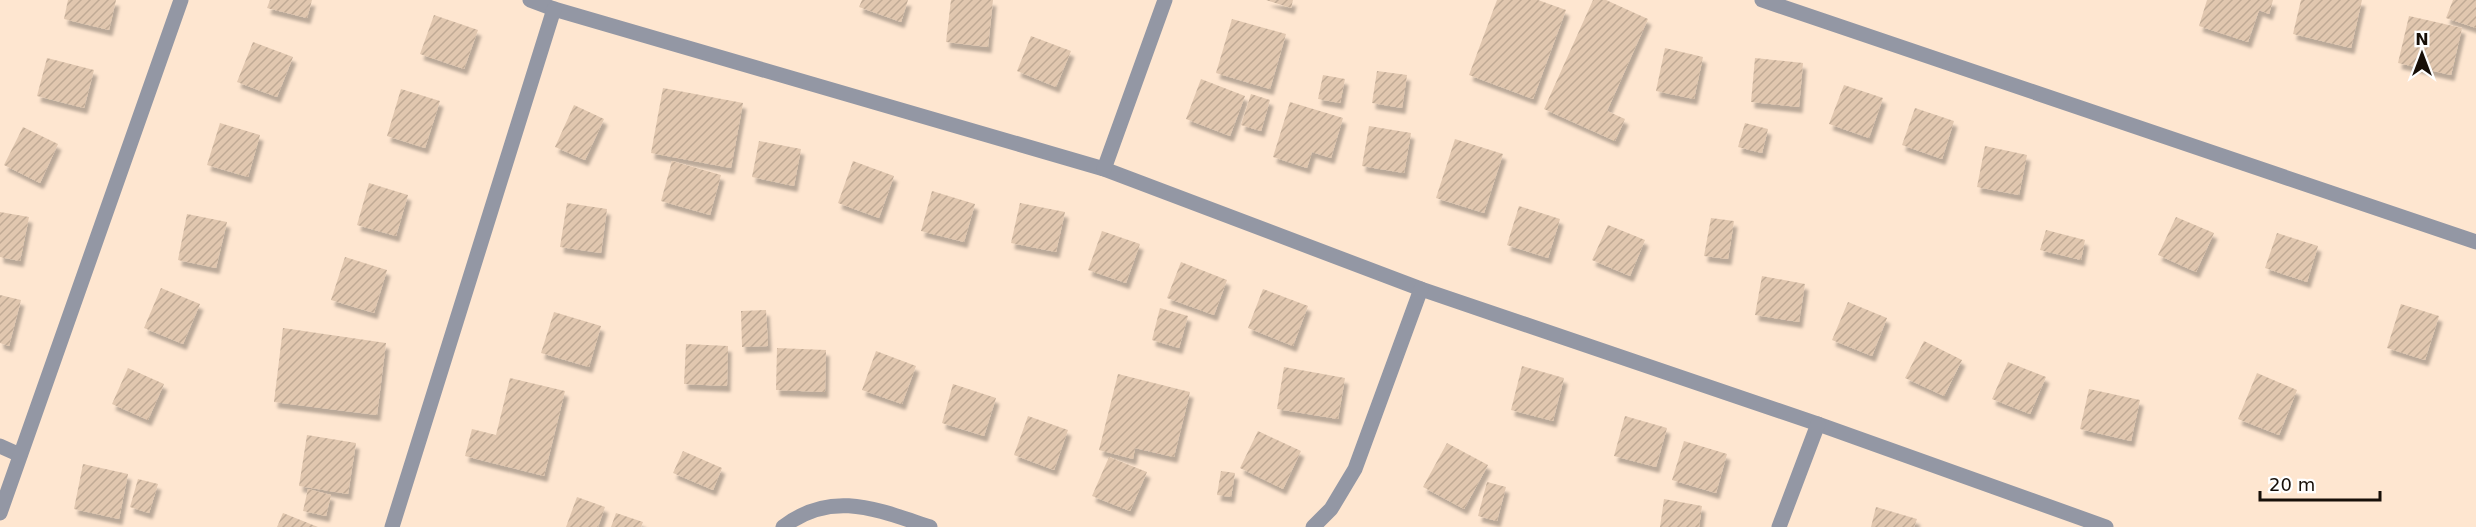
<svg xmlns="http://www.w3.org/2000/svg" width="2476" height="527" viewBox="0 0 2476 527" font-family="'DejaVu Sans',sans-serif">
<defs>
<pattern id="building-hatch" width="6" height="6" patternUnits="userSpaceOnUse" patternTransform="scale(1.5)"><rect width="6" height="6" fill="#e1c7af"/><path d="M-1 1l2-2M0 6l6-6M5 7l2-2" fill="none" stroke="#c0aa95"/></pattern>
<filter id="shadow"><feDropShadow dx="3.5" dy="6" stdDeviation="1.5" flood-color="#0004"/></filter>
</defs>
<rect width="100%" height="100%" fill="#fee6d0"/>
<g fill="url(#building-hatch)" filter="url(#shadow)">
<polygon points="68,0 116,0 109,30 64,19"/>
<polygon points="270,0 312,0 307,18 267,8"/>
<polygon points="862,0 908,0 901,22 859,7"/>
<polygon points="951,0 993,0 988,47 946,42"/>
<polygon points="1266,0 1293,0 1291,8"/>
<polygon points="1497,0 1538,0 1566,10 1533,99 1469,75"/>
<polygon points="1593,0 1606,0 1648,19 1607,111 1625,119 1615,141 1544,109"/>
<polygon points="2207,0 2273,0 2269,14 2259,10 2248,42 2199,26"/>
<polygon points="2301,0 2362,0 2351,48 2293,34"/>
<polygon points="2453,0 2476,0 2476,28 2446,18"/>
<polygon points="434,15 478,30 464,69 420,54"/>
<polygon points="2409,16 2462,28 2451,75 2398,63"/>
<polygon points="1232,19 1286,34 1270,89 1216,73"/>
<polygon points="1031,36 1071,51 1056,87 1017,71"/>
<polygon points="253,42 293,57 277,97 237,82"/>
<polygon points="1665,48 1703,57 1694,99 1656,91"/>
<polygon points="47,58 94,70 84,108 37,96"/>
<polygon points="1755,58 1803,63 1799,107 1751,102"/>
<polygon points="1377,71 1407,75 1402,108 1372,103"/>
<polygon points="1323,75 1345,79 1340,103 1318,99"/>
<polygon points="1201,79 1245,96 1230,136 1186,119"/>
<polygon points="1844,85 1883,98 1869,138 1829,124"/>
<polygon points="663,88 743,103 731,168 651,153"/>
<polygon points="401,89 440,101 425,148 387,136"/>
<polygon points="1251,94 1270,100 1261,131 1241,125"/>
<polygon points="1290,102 1343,118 1331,158 1312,152 1307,168 1273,157"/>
<polygon points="574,105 604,119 585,160 555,147"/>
<polygon points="1915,108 1954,121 1942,159 1902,145"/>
<polygon points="220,123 260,135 248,177 207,165"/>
<polygon points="1745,123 1768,129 1762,153 1738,147"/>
<polygon points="1369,126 1411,133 1404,173 1362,166"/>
<polygon points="23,127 58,144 40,183 4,165"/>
<polygon points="1455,139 1503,154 1484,213 1436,198"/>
<polygon points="759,141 801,149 794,186 752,177"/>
<polygon points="1985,146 2027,155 2019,195 1977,187"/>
<polygon points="672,161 721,175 710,215 661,201"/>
<polygon points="853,161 894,176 879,218 838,203"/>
<polygon points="369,183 408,195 396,236 357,225"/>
<polygon points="932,191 975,204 964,242 921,231"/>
<polygon points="567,203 607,209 601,253 560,247"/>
<polygon points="1020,203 1065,212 1056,252 1011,243"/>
<polygon points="1519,206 1560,219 1548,258 1507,245"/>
<polygon points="0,212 29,217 20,261 0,257"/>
<polygon points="187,214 227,222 216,268 178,260"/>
<polygon points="2176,217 2214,233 2196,272 2158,255"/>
<polygon points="1711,218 1734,221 1728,259 1704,256"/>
<polygon points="1608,225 1645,240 1630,276 1592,260"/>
<polygon points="2046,230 2085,240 2081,260 2040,250"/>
<polygon points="1102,231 1140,244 1126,283 1088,270"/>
<polygon points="2277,233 2318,246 2307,282 2265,268"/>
<polygon points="345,257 387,270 374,313 331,300"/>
<polygon points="1181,262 1227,280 1214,315 1167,298"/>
<polygon points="1762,276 1805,284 1799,322 1755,315"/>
<polygon points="161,288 200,304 183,344 144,328"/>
<polygon points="1263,289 1308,306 1293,346 1248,328"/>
<polygon points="0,295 21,300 9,346 0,343"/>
<polygon points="1848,302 1887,318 1872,356 1832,340"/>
<polygon points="2401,304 2439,316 2425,360 2387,348"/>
<polygon points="1160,308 1188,316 1179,348 1152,340"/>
<polygon points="766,310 768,346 742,347 741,311"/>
<polygon points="554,312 601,326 589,367 541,353"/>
<polygon points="283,328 386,343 377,415 274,402"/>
<polygon points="1924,341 1962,360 1944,396 1905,378"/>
<polygon points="686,344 728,346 727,386 684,384"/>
<polygon points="777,348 826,350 825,392 776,390"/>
<polygon points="876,351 916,366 902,404 862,390"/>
<polygon points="2008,362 2046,377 2030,414 1992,399"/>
<polygon points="1522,366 1564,378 1553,421 1511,410"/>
<polygon points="1284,367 1345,378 1338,419 1277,409"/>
<polygon points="128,368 164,384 148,420 112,404"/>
<polygon points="2257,373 2297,390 2279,435 2238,419"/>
<polygon points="1118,374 1190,392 1174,457 1135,448 1133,459 1099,450"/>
<polygon points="510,378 565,391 544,476 465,456 472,429 496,435"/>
<polygon points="953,384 996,398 984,436 942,423"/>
<polygon points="2089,389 2140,400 2131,441 2080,429"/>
<polygon points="1028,416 1068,430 1054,470 1014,455"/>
<polygon points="1625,416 1667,428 1656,467 1614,456"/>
<polygon points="1258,431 1301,451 1283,489 1240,468"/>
<polygon points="307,435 356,443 348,494 299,486"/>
<polygon points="1684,441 1727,454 1716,493 1672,480"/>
<polygon points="1447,443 1488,465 1464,509 1423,487"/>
<polygon points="683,451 722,468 713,490 673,473"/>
<polygon points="1109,457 1147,472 1130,511 1092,496"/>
<polygon points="83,464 128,474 119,519 74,509"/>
<polygon points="1221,471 1235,473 1231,497 1217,495"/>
<polygon points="138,479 158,484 149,513 130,507"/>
<polygon points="1487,482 1506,487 1497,521 1478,516"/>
<polygon points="308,489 331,495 326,516 303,511"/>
<polygon points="577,497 605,507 598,527 566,527"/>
<polygon points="1664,499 1702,506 1699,527 1660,527"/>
<polygon points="1876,507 1917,519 1914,527 1871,527"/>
<polygon points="283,513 318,527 277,527"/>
<polygon points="616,513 643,522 641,527 611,527"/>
</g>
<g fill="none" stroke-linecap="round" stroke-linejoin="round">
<g stroke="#9397a4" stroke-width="15">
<polyline points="530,0 554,9 1104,169 1421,289 1818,424 2106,527"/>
<polyline points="1762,0 2476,242"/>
<polyline points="1104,169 1165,0"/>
<polyline points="0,446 20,455"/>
<polyline points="0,513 181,0"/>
<polyline points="392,527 554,9"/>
<path d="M783,527C832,489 878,510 930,527"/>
<polyline points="1313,527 1331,509 1355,469 1421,289"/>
<polyline points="1779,527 1818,424"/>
</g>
</g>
<g transform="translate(2422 54)" stroke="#ffffff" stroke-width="4.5" paint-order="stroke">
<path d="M0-4.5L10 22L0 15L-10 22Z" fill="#170f08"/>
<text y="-9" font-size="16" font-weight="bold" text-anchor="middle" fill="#170f08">N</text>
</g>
<path d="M2260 491v9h120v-9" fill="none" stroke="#170f08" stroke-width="3"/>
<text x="2269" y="491" font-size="18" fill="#170f08" stroke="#ffffff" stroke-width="4.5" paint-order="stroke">20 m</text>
</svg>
